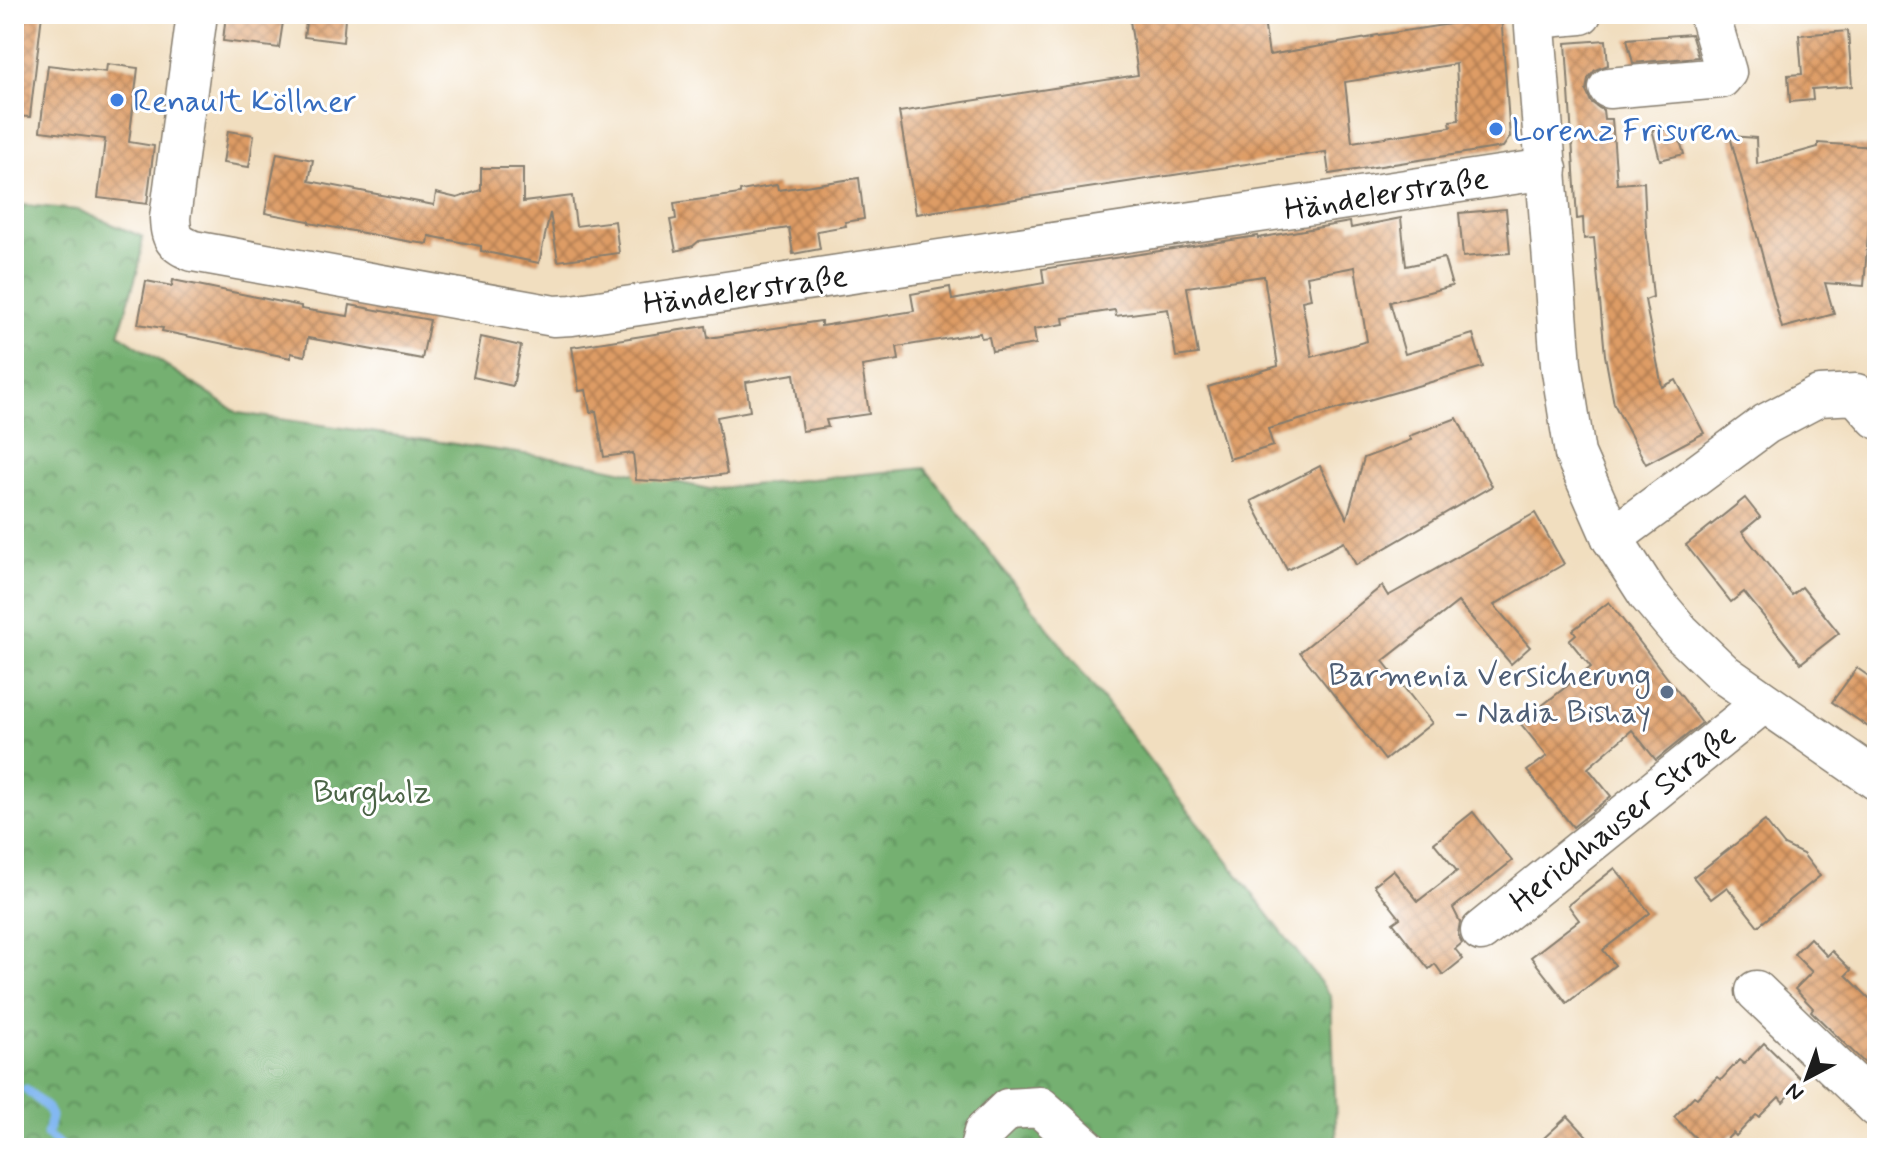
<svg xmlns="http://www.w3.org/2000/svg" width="1891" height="1162" viewBox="0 0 1891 1162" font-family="Mynerve,sans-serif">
<defs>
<pattern id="forest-crowns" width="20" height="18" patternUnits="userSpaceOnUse" patternTransform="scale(2)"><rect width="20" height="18" fill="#74b071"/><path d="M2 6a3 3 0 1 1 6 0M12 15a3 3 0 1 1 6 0" fill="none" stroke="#5e8e5c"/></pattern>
<pattern id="building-cross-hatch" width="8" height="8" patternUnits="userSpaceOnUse" patternTransform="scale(2)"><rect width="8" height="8" fill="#de9c65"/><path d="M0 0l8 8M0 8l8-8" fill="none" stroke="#b37e52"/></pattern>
</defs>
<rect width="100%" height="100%" fill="#fff"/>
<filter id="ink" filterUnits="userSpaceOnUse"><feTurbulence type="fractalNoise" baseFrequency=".0125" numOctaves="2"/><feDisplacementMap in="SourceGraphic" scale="16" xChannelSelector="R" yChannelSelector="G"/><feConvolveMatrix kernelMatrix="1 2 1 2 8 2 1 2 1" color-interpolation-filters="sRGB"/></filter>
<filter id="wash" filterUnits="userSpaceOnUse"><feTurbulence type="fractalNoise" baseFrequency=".006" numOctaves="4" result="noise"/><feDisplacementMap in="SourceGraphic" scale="32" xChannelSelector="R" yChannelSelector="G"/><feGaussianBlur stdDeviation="1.8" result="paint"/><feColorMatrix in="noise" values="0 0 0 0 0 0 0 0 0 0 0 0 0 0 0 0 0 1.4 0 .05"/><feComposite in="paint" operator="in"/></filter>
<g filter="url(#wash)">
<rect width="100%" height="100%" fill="#f1debf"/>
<polygon fill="url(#forest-crowns)" stroke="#486646" stroke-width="2" points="14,204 78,210 143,237 139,266 119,334 238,413 587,463 709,489 925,468 1331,996 1337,1148 14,1148"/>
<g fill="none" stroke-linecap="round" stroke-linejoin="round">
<polyline stroke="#83b8f2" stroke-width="9" points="26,1089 47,1108 51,1116 47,1135 64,1148"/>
</g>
<g id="blocks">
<g fill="url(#building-cross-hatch)" fill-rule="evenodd">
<polygon points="14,14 42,14 30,117 14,116"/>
<polygon points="226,14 254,14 253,18 283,22 279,48 223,41"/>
<path d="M1129,14H1263L1269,55L1373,37L1372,36L1457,23L1456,14H1501L1510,137L1503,147L1329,174L1326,152L916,214L899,112L1138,75ZM1456,64L1459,120L1450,121L1451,127L1352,142L1345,82Z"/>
<polygon points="307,15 345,19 343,42 304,37"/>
<polygon points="1848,31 1852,86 1812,89 1813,100 1790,102 1788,75 1802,74 1799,35"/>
<polygon points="1691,34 1698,57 1633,63 1627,39"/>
<polygon points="1606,40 1608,65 1595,70 1588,79 1586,91 1591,102 1599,108 1603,110 1604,119 1612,119 1617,184 1644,182 1646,227 1653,297 1645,300 1662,387 1676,380 1704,433 1646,464 1614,404 1605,355 1594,238 1584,239 1583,218 1577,219 1566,43"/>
<polygon points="107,64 138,68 129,142 154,146 147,204 98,198 105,139 40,131 48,65 106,72"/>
<polygon points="1652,129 1677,131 1684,154 1660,160"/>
<polygon points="228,131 254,135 249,167 223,163"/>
<polygon points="1730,136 1756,138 1757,164 1818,147 1818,143 1875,147 1864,286 1825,283 1834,314 1782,328"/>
<polygon points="277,153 313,160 309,181 434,205 436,193 457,198 481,190 481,168 523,168 523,202 572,196 576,226 615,221 619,253 558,261 550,213 539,263 481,251 481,246 429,236 428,244 412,242 309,223 309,221 265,213"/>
<polygon points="859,178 864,219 845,222 846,226 817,231 820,249 793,254 789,228 699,241 693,246 676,251 670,220 676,219 674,203 740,194 740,191 777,185 778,190"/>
<polygon points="1506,209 1510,253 1463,257 1459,213"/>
<path d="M1401,218L1406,266L1444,258L1452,286L1390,302L1405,354L1473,334L1483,367L1268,429L1273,446L1229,459L1208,387L1278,366L1264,276L1187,287L1198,354L1176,357L1168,309L1116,316L1115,310L1063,318L1064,324L1034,329L1036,344L992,351L989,337L981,338L980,333L897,347L899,360L862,366L869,414L826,420L828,427L802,431L794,374L746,382L750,411L717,417L727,474L670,482L636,480L633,453L604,457L596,411L590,412L586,390L579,391L572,347L706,326L708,338L821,321V326L914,311L911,294L950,287L952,300L1044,283L1042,269L1258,236V238L1350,222L1351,228ZM1355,267L1367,341L1312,357L1302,301L1311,299L1307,276Z"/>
<polygon points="173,280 301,306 301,309 348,316 350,305 430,320 422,359 308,338 305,356 291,353 291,358 162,331 163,328 138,324 146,281 172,286"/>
<polygon points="481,337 521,346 513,386 473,377"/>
<polygon points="1457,418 1492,486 1356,565 1344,542 1287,570 1251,501 1320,466 1347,518 1364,458 1411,440 1409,436"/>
<polygon points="1745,498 1760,517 1742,532 1792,595 1802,587 1839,633 1801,663 1744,592 1731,602 1686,545"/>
<polygon points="1535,513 1564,564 1494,605 1530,647 1511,664 1458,602 1383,661 1432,723 1385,760 1300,652 1382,586 1388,596"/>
<polygon points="1609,602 1702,723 1656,760 1632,730 1588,768 1611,796 1573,827 1527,771 1547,756 1520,723 1591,667 1569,640 1576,634 1573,630"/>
<polygon points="1857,668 1877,682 1877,733 1832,702"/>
<polygon points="1473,812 1512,861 1453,908 1460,922 1458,934 1462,943 1455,949 1463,959 1443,975 1435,964 1429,969 1393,923 1400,918 1374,885 1393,870 1418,901 1457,871 1434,843"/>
<polygon points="1765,821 1784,845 1803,854 1820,876 1758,926 1727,887 1711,899 1693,877"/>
<polygon points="1615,868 1650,913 1603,950 1615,965 1567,1003 1531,957 1579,920 1568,905"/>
<polygon points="1810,938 1827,956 1832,951 1851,970 1846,975 1877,1006 1877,1075 1811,1011 1813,1008 1795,989 1812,972 1794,954"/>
<polygon points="1764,1043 1803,1081 1783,1102 1779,1097 1759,1117 1756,1115 1736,1136 1733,1133 1718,1148 1706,1148 1674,1117 1694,1096 1697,1098 1717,1077 1721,1080 1739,1060 1744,1064"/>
<polygon points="1568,1116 1598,1148 1533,1148"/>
</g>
</g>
</g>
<g filter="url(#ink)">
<use href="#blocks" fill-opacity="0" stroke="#867d6e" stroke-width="2"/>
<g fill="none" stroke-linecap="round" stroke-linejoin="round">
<defs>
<g id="minor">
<path d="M197,14L170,218C171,239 174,243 193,251L554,316L572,315L1547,169"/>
<polyline points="1534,14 1561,365 1575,454 1612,538 1648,594 1680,632 1724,674 1877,780"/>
<polyline points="1535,18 1581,14"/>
<polyline points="1609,88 1721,78 1726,72 1709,14"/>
<polyline points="1612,538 1766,424 1819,396 1856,394 1877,418"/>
<polyline points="1481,931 1763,703"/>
<polyline points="1756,991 1877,1107"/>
<polyline points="980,1148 984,1132 1008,1109 1040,1107 1086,1148"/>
</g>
</defs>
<use href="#minor" stroke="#867d6e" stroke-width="43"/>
<use href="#minor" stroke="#fff" stroke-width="40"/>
</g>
</g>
<g fill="#3f7fe0" stroke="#fff" stroke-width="3">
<circle cx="117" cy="100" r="8"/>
<circle cx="1496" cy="129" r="8"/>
</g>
<circle fill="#5c6f8a" stroke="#fff" stroke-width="3" cx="1667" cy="692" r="8"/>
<g text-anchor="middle" stroke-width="6" stroke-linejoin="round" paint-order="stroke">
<g font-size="32" fill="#366cbe" stroke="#fff" text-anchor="start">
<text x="133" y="111">Renault Köllner</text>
<text x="1512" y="140">Lorenz Frisuren</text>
</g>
<g font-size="32" fill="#1c1c1c" stroke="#fff">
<text transform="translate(1386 193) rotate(-9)" y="11">Händelerstraße</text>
<text transform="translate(745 289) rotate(-8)" y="11">Händelerstraße</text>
<text transform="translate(1622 817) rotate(-39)" y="11">Herichhauser Straße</text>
</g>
<g font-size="32" fill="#4e5e75" stroke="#fff" text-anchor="end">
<text x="1651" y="685">Barmenia Versicherung<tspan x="1651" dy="37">- Nadia Bishay</tspan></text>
</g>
<g font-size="32" fill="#4a6345" stroke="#fff">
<text x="372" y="802">Burgholz</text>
</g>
</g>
<rect width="1891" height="1162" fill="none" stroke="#fff" stroke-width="48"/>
<g transform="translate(1807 1078) rotate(221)" stroke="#ffffff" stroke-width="6" paint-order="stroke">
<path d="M0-6L14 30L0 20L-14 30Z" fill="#1c1c1c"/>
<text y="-12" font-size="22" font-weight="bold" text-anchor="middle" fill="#1c1c1c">N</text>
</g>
</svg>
